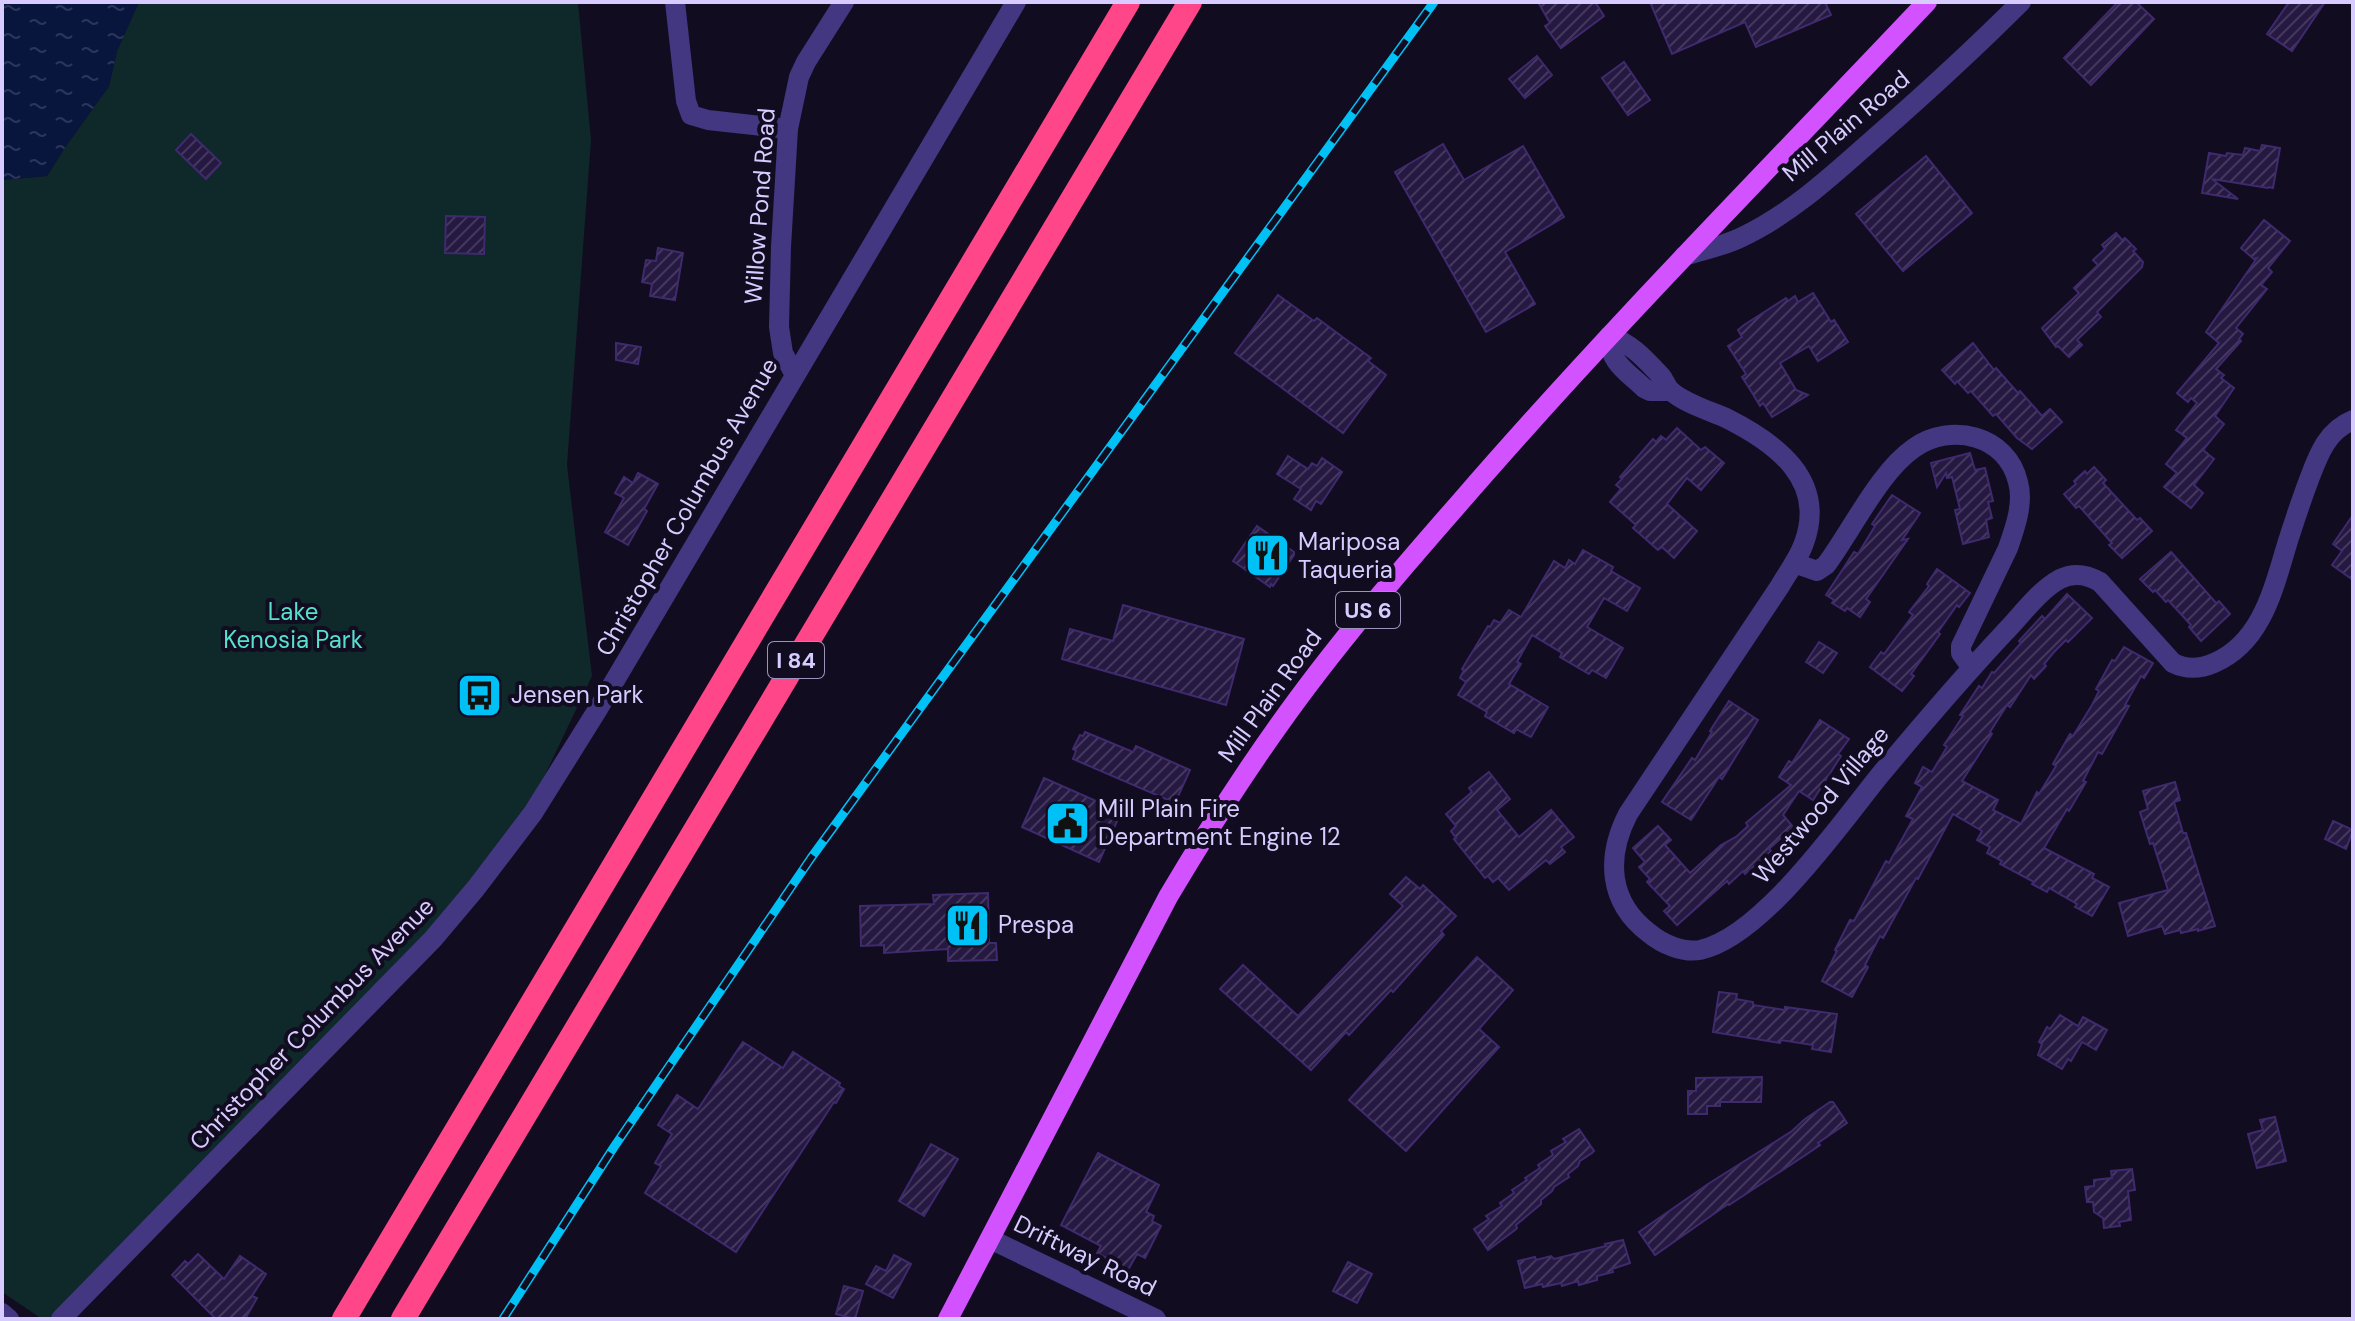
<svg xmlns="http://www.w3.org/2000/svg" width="2355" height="1321" viewBox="0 0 2355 1321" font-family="'DM Sans',sans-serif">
<defs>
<pattern id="water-ripples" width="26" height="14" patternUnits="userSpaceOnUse" patternTransform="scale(2)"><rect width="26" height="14" fill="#08153d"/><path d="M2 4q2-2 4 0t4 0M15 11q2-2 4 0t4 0" fill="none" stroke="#2b365a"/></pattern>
<pattern id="building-hatch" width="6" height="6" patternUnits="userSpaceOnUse" patternTransform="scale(2)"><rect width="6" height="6" fill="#251841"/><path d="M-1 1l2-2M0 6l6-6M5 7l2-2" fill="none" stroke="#44385e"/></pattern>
</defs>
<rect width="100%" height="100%" fill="#120c20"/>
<polygon fill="#0f282a" points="139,2 578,2 591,140 567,465 592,676 535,796 444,936 56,1319 42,1319 2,1292 2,180 47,176 64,149 109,86 117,51"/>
<polygon fill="url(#water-ripples)" points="2,2 139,2 117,51 109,86 64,149 47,176 2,180"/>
<g fill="url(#building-hatch)" stroke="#3f2a6d" stroke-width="2">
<polygon points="1538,2 1595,2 1604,16 1561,48 1545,26 1550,23"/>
<polygon points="1650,2 1825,2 1831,15 1756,47 1745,22 1672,54"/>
<polygon points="2118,2 2136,2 2154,19 2091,85 2064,58"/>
<polygon points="2289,2 2325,2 2292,51 2267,34"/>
<polygon points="1537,56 1552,75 1525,98 1509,79"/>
<polygon points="1624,62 1650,100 1628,115 1602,78"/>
<polygon points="191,134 221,163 206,179 176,150"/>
<polygon points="1443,144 1464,180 1523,146 1564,217 1505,252 1535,304 1486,332 1395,172"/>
<polygon points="2262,145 2280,148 2273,188 2269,187 2268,188 2212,179 2238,199 2202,193 2209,153 2226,156 2227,153 2243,155 2245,148 2260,151"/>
<polygon points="1926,156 1972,213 1903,271 1856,214"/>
<polygon points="446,216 485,217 484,254 445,253"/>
<polygon points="2264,220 2290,241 2268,268 2272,272 2261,285 2267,289 2236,328 2243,334 2239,339 2241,341 2216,369 2224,375 2221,378 2234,388 2215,416 2224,424 2203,450 2214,459 2194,485 2203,493 2191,508 2164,487 2177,473 2166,464 2187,438 2176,430 2197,403 2191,398 2188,402 2177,393 2219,343 2206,332 2257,258 2254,259 2241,248"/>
<polygon points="2116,233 2122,240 2125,238 2136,249 2133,251 2143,262 2142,267 2097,312 2101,317 2077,340 2082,345 2069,357 2058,346 2056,347 2042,328 2079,293 2074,288 2098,265 2093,260 2105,249 2102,245"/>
<polygon points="658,248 683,253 675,300 650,296 652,284 642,282 646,260 656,261"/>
<polygon points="1813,293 1831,322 1834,320 1848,342 1818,361 1809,346 1780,363 1796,390 1808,395 1772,417 1763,403 1760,406 1751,391 1742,377 1746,374 1728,346 1742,337 1738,330 1744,325 1786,298 1788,301 1795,296 1798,302"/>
<polygon points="1278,295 1314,321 1317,318 1371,358 1368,361 1386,375 1343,433 1235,353"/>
<polygon points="616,343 641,347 638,364 616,360"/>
<polygon points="1973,343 1994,370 1996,368 2018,393 2020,391 2042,416 2050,409 2062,422 2032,449 2017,438 1996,414 1993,416 1971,391 1968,393 1957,381 1955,384 1942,370"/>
<polygon points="1677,428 1701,450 1705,447 1724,463 1701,490 1687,478 1667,504 1697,531 1674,558 1662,547 1658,550 1633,528 1636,525 1610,502 1621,489 1616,485 1622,479 1620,477 1653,439 1656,442 1661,436 1666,440"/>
<polygon points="1970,453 1975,470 1985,468 1993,501 1988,502 1992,518 1986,520 1989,537 1963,544 1955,510 1960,509 1952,477 1947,478 1946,473 1937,487 1931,463"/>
<polygon points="1288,456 1308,469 1312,463 1317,466 1322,458 1342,472 1321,504 1316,501 1311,510 1294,499 1301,489 1277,474"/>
<polygon points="2094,467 2106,480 2103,483 2137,520 2140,518 2152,531 2122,558 2109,545 2112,543 2079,506 2076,508 2064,494 2076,484 2074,481 2085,471 2087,474"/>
<polygon points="638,473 658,484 644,509 647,511 628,545 605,532 624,498 615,493 624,477 633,483"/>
<polygon points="1892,495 1920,513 1902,540 1908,539 1866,599 1870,602 1860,617 1847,608 1845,611 1832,603 1834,600 1826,595 1854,552 1858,554 1875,526 1872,524"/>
<polygon points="2353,515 2353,580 2332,565 2342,551 2333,544"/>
<polygon points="1257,526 1294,552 1294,555 1273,586 1271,584 1270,587 1233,561"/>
<polygon points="1583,550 1613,567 1611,571 1640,588 1627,611 1604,598 1587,627 1623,648 1606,678 1592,670 1589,674 1560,657 1562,653 1532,635 1517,662 1521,664 1509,684 1548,707 1531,737 1516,729 1514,733 1485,716 1487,712 1458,695 1466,682 1460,678 1464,670 1462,669 1488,626 1490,627 1494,620 1500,623 1509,610 1521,617 1554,561 1565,568 1569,560 1575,564"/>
<polygon points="2171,552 2216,603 2219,601 2230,614 2201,641 2189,627 2191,625 2168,600 2166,602 2155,590 2153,592 2140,579"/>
<polygon points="1937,569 1970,593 1959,607 1957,605 1938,632 1940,634 1911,674 1914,676 1902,691 1870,667 1881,652 1884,654 1913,615 1909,612 1929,586 1927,584"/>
<polygon points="2067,594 2092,618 2068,642 2066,640 2054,652 2044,664 2046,666 2034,679 2031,675 2010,707 2007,705 1990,732 1992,734 1962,781 1998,800 1993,810 2021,824 2037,792 2039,794 2056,766 2053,764 2070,734 2073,736 2092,705 2099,691 2096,689 2112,660 2115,661 2124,647 2153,663 2144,678 2141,676 2125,705 2129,706 2102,754 2098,752 2083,781 2086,782 2069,811 2067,809 2044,848 2094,874 2092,878 2109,887 2092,916 2075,907 2077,904 2049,888 2047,892 2032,884 2034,882 2000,864 2002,861 1987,853 1990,847 1977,840 1982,831 1953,814 1918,879 1916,878 1883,938 1880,936 1865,965 1868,967 1852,997 1822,981 1837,951 1835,950 1850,920 1854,921 1886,861 1889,863 1913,819 1906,816 1922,787 1915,783 1923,767 1932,772 1947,747 1944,745 1963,716 1960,715 1979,686 1982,688 1992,672 1994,673 2021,643 2019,641 2042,616 2045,619"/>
<polygon points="1123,605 1244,639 1226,705 1062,659 1070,629 1113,641"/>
<polygon points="1819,642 1837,653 1823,673 1806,662"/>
<polygon points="1729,701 1758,720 1722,779 1719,777 1691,820 1662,802 1692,758 1695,760 1712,732 1710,731"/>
<polygon points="1820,720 1849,739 1838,754 1841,756 1813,800 1799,791 1783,815 1793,827 1769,849 1771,851 1745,874 1743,871 1729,884 1727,881 1677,925 1664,911 1670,906 1647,882 1650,879 1639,867 1645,862 1633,848 1658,826 1671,840 1665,845 1690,873 1721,845 1736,837 1748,826 1746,823 1791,785 1779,777 1789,761 1792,763"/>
<polygon points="1085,732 1133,752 1136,746 1190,770 1175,803 1073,759 1076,751 1073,749 1080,735 1083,736"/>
<polygon points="1489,772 1510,799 1497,810 1519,837 1551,810 1574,837 1561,847 1565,852 1550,864 1546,860 1509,890 1498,878 1493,882 1488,876 1485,878 1454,839 1456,838 1451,831 1456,826 1446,814 1472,792 1469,788"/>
<polygon points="1044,778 1121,812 1099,862 1022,827"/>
<polygon points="2175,782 2180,800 2174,802 2183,833 2186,833 2215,926 2198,931 2198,929 2181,933 2180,930 2165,934 2162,926 2128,936 2119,903 2168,890 2153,843 2150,844 2140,812 2148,809 2143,791"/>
<polygon points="2333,821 2353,830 2346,849 2325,839"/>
<polygon points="1406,877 1420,889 1423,885 1456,916 1441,931 1444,935 1393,992 1391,990 1349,1035 1346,1032 1311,1070 1220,989 1243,965 1298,1016 1403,906 1390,894"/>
<polygon points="988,893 989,943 996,943 997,960 948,961 948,949 884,953 884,945 861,946 860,906 934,904 933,895"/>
<polygon points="1477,957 1513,990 1479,1029 1499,1047 1406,1151 1349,1100"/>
<polygon points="1719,992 1737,994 1736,999 1753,1002 1753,1005 1785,1010 1785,1007 1837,1014 1831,1052 1812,1049 1813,1045 1781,1040 1780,1043 1713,1032"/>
<polygon points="2060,1015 2078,1026 2083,1017 2107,1030 2096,1050 2082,1042 2071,1061 2068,1059 2062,1069 2038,1055 2042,1044 2039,1042 2047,1027 2050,1029"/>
<polygon points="743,1042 783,1068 793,1052 840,1083 839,1086 844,1089 836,1103 834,1102 736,1252 645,1193 661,1166 655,1163 672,1134 658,1125 677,1095 698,1109"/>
<polygon points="1762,1077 1761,1102 1720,1102 1720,1106 1707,1106 1707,1114 1688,1114 1688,1091 1696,1091 1696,1078"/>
<polygon points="1830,1102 1833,1102 1847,1123 1818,1143 1820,1145 1804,1156 1729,1205 1728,1204 1655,1255 1639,1232 1708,1184 1792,1131 1805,1119"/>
<polygon points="2275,1117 2286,1161 2257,1168 2248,1134 2263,1130 2260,1120"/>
<polygon points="1579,1129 1594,1151 1592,1153 1580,1161 1578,1166 1568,1174 1569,1177 1554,1187 1552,1191 1541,1200 1541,1204 1516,1225 1517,1228 1515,1230 1488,1250 1474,1229 1489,1219 1486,1216 1502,1206 1500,1203 1514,1193 1512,1190 1527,1180 1525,1178 1540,1168 1538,1165 1553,1155 1551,1151 1566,1142 1563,1139"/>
<polygon points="931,1144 958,1159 924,1216 899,1201"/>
<polygon points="1098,1153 1159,1185 1146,1212 1154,1216 1152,1221 1161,1226 1145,1258 1137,1254 1128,1270 1097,1253 1101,1246 1061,1225"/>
<polygon points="2132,1169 2135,1190 2128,1191 2131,1220 2119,1222 2120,1226 2104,1228 2103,1218 2094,1212 2093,1202 2087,1202 2085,1187 2094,1186 2094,1180 2112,1178 2111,1171"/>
<polygon points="1623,1240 1630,1263 1612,1269 1613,1272 1597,1276 1597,1280 1579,1285 1578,1281 1562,1286 1561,1283 1543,1287 1542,1284 1525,1288 1518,1261 1535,1257 1536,1260 1551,1256 1554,1259 1606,1246 1605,1244"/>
<polygon points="198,1254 224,1279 240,1256 266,1274 252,1296 257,1298 245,1319 216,1319 172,1275 185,1261 188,1264"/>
<polygon points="894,1255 911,1264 893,1298 866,1284 876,1266 886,1271"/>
<polygon points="1348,1262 1372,1274 1357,1303 1333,1291"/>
<polygon points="844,1286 863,1291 855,1319 836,1314"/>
</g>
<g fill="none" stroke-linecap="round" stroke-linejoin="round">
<g stroke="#423780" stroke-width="20">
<polyline points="675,2 686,101 691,115 708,120 788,129"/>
<path d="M1684,256C1703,250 1724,246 1742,237C1793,213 1836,172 1878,135C1927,92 1975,48 2021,2"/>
<polyline points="795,375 783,353 779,327 781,247 788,129 799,77 806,62 844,2"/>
<path d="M1670,391H1650L1644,388C1626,371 1609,362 1609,336C1630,342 1646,360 1661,376C1665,381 1667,388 1671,391C1684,403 1710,411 1726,418C1776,443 1827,480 1804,543C1799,558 1788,572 1780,586L1628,814C1606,857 1608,902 1649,933C1662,944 1683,953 1700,950C1762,937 1841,823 1880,775C1920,727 1961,679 2004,633C2021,616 2038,591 2060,579C2074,572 2088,575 2100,582L2173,663C2187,670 2200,669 2214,663C2263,642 2274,586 2288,541C2295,519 2302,498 2310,477C2319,453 2328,430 2353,420"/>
<path d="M1794,563L1817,571L1826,565C1852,530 1880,471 1914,448C1951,422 2007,435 2018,482C2024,503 2015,528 2008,548L1961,646V653L1971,667"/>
<polyline points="990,1239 1156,1319"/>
<polyline points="2,1313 9,1319"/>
<polyline points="61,1319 433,939 476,888 533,813 598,709 1016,2"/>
</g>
<path stroke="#d352ff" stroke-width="20" d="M948,1319L1168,897C1203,838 1239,781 1279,725C1335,646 1398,573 1462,500C1611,328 1771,167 1927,2"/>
<g stroke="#ff4689" stroke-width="24">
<polyline points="344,1319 1128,2"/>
<polyline points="403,1319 1190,2"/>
</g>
<defs>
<polyline id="rail" points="503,1319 614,1147 811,858 1434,2"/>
</defs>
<use href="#rail" stroke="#00c1f6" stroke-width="9"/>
<use href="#rail" stroke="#120c20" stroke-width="6" stroke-dasharray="18" stroke-linecap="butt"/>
</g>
<defs>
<symbol id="restaurant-square" viewBox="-11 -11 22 22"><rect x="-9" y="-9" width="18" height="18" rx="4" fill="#00c1f6" stroke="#120c20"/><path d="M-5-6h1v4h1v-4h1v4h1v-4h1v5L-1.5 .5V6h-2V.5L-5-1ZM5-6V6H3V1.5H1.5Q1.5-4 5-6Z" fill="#111"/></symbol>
<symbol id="bus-square" viewBox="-11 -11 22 22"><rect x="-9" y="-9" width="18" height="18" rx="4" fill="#00c1f6" stroke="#120c20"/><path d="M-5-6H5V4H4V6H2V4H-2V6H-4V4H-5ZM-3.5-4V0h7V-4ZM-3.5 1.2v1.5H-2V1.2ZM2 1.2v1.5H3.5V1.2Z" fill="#111"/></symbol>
<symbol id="civic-square" viewBox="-11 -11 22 22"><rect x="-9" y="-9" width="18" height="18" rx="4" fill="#00c1f6" stroke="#120c20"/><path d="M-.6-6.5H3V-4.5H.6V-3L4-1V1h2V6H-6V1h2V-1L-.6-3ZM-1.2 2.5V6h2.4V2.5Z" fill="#111"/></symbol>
</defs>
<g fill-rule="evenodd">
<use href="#restaurant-square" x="1242" y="530" width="51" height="51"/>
<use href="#bus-square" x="454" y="670" width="51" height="51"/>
<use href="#civic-square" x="1042" y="798" width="51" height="51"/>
<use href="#restaurant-square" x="942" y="900" width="51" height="51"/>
</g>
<g text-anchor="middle" stroke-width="8" stroke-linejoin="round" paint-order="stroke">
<g fill="#120c20" stroke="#9c92bc" stroke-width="2">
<rect x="1336" y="592" width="64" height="36" rx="6"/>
<rect x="768" y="642" width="56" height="36" rx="6"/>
</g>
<g font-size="22" font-weight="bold" fill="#d7cbff">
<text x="1368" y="618">US 6</text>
<text x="796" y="668">I 84</text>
</g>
<g font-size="24" fill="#d7cbff" stroke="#120c20">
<text transform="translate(1846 126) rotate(-40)" y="8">Mill Plain Road</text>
<text transform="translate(760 206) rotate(-86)" y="8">Willow Pond Road</text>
<text transform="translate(687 507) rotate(-60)" y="8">Christopher Columbus Avenue</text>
<text transform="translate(1270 696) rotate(-54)" y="8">Mill Plain Road</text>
<text transform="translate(1821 805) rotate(-50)" y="8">Westwood Village</text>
<text transform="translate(312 1024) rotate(-46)" y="8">Christopher Columbus Avenue</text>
<text transform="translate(1085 1256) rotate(26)" y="8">Driftway Road</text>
</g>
<g font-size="24" fill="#d7cbff" stroke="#120c20" text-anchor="start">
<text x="1298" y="550">Mariposa<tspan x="1298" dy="28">Taqueria</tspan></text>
<text x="511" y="703">Jensen Park</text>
<text x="1098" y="817">Mill Plain Fire<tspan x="1098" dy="28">Department Engine 12</tspan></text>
<text x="998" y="933">Prespa</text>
</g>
<g font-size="24" fill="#57e0ce" stroke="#120c20">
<text x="293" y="620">Lake<tspan x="293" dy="28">Kenosia Park</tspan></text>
</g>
</g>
<rect width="2355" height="1321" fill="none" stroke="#d7cbff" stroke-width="8"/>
</svg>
